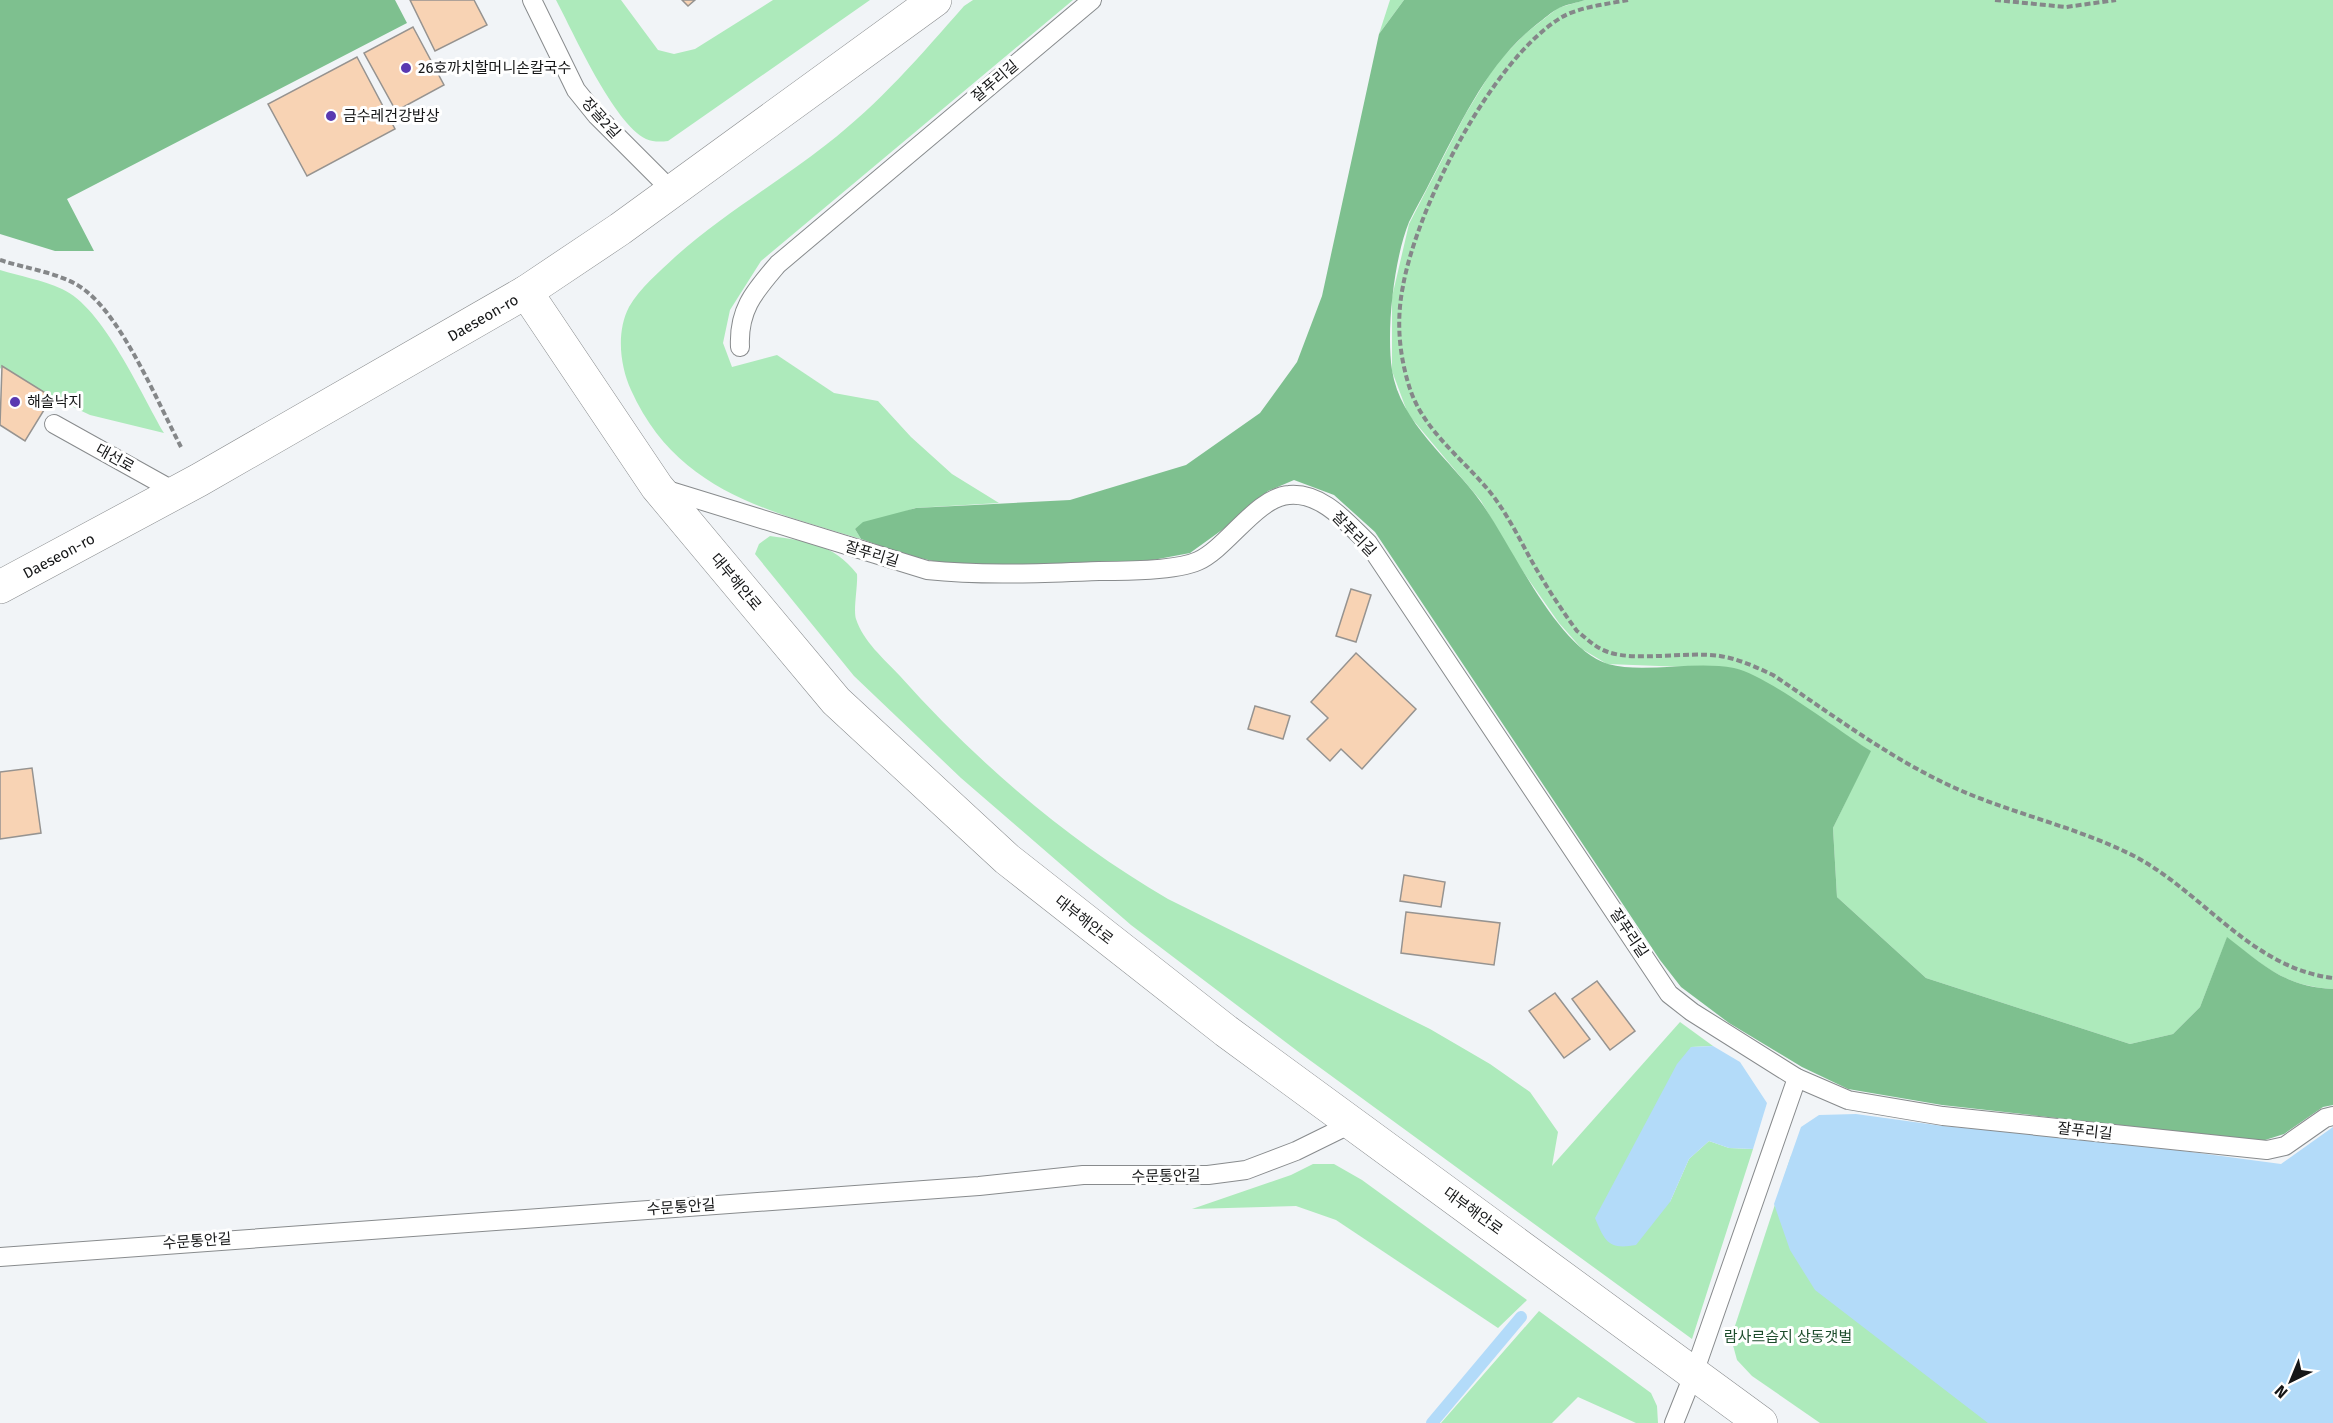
<svg xmlns="http://www.w3.org/2000/svg" width="2333" height="1423" viewBox="0 0 2333 1423" font-family="'Fira Sans','Noto Sans KR',sans-serif">
<rect width="100%" height="100%" fill="#f1f4f7"/>
<g fill="#adeabb">
<path d="M556,0H621L658,50L674,54L695,49L773,0H870L668,141C660,142 653,142 646,139C614,124 573,32 556,0Z"/>
<path d="M973,0H1073L761,261L730,310L723,343L732,367L777,355L834,393L878,401L911,437L952,474L999,503L915,508L855,529L861,539C765,510 676,490 631,390C620,366 616,332 629,307C640,288 659,272 675,257C722,215 777,183 827,144C879,104 921,55 964,6Z"/>
<polygon points="1390,0 1404,0 1379,34"/>
<path d="M1585,0H2333V989C2283,986 2265,966 2227,938L2200,1007L2173,1034L2130,1044L1926,978L1837,897L1833,828L1870,751L1765,682L1737,669L1607,664L1582,649L1559,623L1517,563L1481,501L1408,414L1392,371V297L1409,224L1465,115L1496,64L1526,33L1558,8Z"/>
<path d="M0,270C20,276 42,280 62,289C103,307 141,394 164,433L90,415L52,397L2,366L0,369Z"/>
<path d="M770,536C806,541 833,543 857,574C858,585 853,610 856,619C863,641 884,659 900,676C977,762 1068,841 1168,899L1430,1029L1490,1064L1530,1092L1558,1132L1552,1166L1680,1022L1713,1046L1691,1047L1670,1202L1689,1159L1709,1141L1729,1148L1753,1149L1692,1339L1300,1053L1131,925L961,778L854,676L755,554L759,544Z"/>
<polygon points="1791,1156 2333,1423 1820,1423 1752,1376 1737,1360 1731,1338"/>
<polygon points="1313,1164 1334,1164 1362,1180 1527,1300 1498,1328 1336,1220 1296,1206 1192,1209 1291,1175"/>
<polygon points="1539,1311 1651,1393 1657,1406 1658,1423 1636,1423 1578,1397 1552,1423 1441,1423"/>
</g>
<g fill="#7ec08f">
<polygon points="0,0 395,0 407,23 67,199 94,251 55,251 0,234"/>
<path d="M1404,0H1585C1577,3 1567,4 1559,8C1551,12 1544,19 1537,24C1487,63 1461,123 1432,178C1425,193 1416,207 1409,222C1394,259 1386,330 1392,370C1400,423 1451,460 1480,501C1511,543 1556,648 1608,664C1644,674 1694,660 1734,668C1769,676 1837,730 1871,751L1833,828L1837,897L1926,978L2130,1044L2173,1034L2200,1007L2227,937C2265,966 2283,986 2333,989V1105L2323,1107L2284,1134L2262,1141L1942,1105L1848,1089L1802,1067L1729,1023L1681,987L1660,960L1375,532L1334,495L1294,480L1268,491L1233,522L1190,553L1137,563L954,566L903,554L861,539L855,529L863,522L916,508L1070,500L1186,465L1260,413L1297,362L1322,296L1379,34Z"/>
</g>
<g fill="#b3dbf9">
<path d="M1713,1046L1740,1062L1767,1103L1753,1149L1729,1148L1709,1141L1689,1159L1670,1202L1636,1245C1609,1250 1605,1242 1595,1218L1677,1064L1691,1047Z"/>
<polygon points="1856,1114 1943,1126 2109,1141 2281,1164 2333,1127 2333,1423 1988,1423 1815,1290 1790,1250 1774,1204 1801,1127 1819,1115"/>
</g>
<g fill="none" stroke-linecap="round" stroke-linejoin="round">
<polyline stroke="#b3dbf9" stroke-width="12" points="1432,1423 1521,1317"/>
</g>
<g fill="#f8d3b4" stroke="#969390" stroke-width="1.5">
<polygon points="410,0 474,0 487,25 435,51"/>
<polygon points="682,0 695,0 688,6"/>
<polygon points="413,27 444,85 396,111 364,53"/>
<polygon points="357,57 395,129 307,176 268,104"/>
<polygon points="2,366 52,397 25,441 0,425"/>
<polygon points="1351,589 1371,595 1356,642 1336,636"/>
<polygon points="1356,653 1416,709 1362,769 1341,749 1330,761 1307,739 1328,718 1311,702"/>
<polygon points="1255,706 1290,716 1283,739 1248,729"/>
<polygon points="32,768 41,833 0,839 0,772"/>
<polygon points="1404,875 1445,882 1441,907 1400,901"/>
<polygon points="1406,912 1500,923 1494,965 1401,953"/>
<polygon points="1597,981 1635,1031 1610,1050 1572,999"/>
<polygon points="1555,993 1590,1039 1564,1058 1529,1011"/>
</g>
<g fill="none" stroke-linecap="round" stroke-linejoin="round">
<defs>
<g id="service">
<polyline points="532,0 576,90 597,116 672,191"/>
<path d="M740,347C738,309 755,291 778,264L1092,0"/>
<polyline points="54,424 176,492"/>
<path d="M661,488L927,570C984,576 1041,573 1099,571C1125,571 1176,571 1198,561C1227,548 1257,497 1289,495C1322,492 1347,523 1368,543L1669,994L1692,1012L1797,1078L1848,1100L1943,1116L2267,1150L2285,1146L2325,1118L2333,1116"/>
<polyline points="0,1257 979,1186 1083,1175 1208,1175 1246,1170 1296,1151 1353,1123"/>
<polyline points="1674,1423 1694,1373 1797,1078"/>
</g>
<g id="tertiary">
<polyline points="526,292 657,487 836,701 1007,859 1226,1031 1761,1423"/>
<polyline points="0,587 199,480 526,292 620,229 935,0"/>
</g>
</defs>
<use href="#service" stroke="#888b8d" stroke-width="20"/>
<use href="#tertiary" stroke="#888b8d" stroke-width="34"/>
<g stroke="#858789" stroke-width="4" stroke-dasharray="6 3" stroke-linecap="butt">
<path d="M1628,0C1607,4 1580,7 1562,17C1492,59 1417,207 1403,286C1396,321 1399,355 1410,389C1424,431 1463,459 1490,492C1506,512 1518,536 1530,558C1544,583 1560,608 1577,631C1587,639 1596,648 1608,652C1637,662 1686,651 1720,656C1739,659 1756,667 1773,675C1833,715 1889,758 1955,788C2013,814 2077,827 2134,856C2204,893 2251,968 2333,978"/>
<polyline points="1995,0 2066,7 2116,0"/>
<path d="M0,260C27,269 64,273 86,291C124,321 158,403 181,447"/>
</g>
<use href="#service" stroke="#fff" stroke-width="18"/>
<use href="#tertiary" stroke="#fff" stroke-width="33"/>
</g>
<g fill="#5a39b1" stroke="#fff" stroke-width="2">
<circle cx="406" cy="68" r="6"/>
<circle cx="331" cy="116" r="6"/>
<circle cx="15" cy="402" r="6"/>
</g>
<g text-anchor="middle" stroke-width="6" stroke-linejoin="round" paint-order="stroke">
<g font-size="15" fill="#151617" stroke="#fff" text-anchor="start">
<text x="418" y="73">26호까치할머니손칼국수</text>
<text x="343" y="121">금수레건강밥상</text>
<text x="27" y="407">해솔낙지</text>
</g>
<g font-size="15" fill="#151617" stroke="#fff">
<text transform="translate(995 81) rotate(-40)" y="5">잘푸리길</text>
<text transform="translate(601 118) rotate(48)" y="5">장골2길</text>
<text transform="translate(483 318) rotate(-30)" y="5">Daeseon-ro</text>
<text transform="translate(115 458) rotate(29)" y="5">대선로</text>
<text transform="translate(1354 534) rotate(46)" y="5">잘푸리길</text>
<text transform="translate(872 554) rotate(17)" y="5">잘푸리길</text>
<text transform="translate(59 556) rotate(-28)" y="5">Daeseon-ro</text>
<text transform="translate(736 582) rotate(50)" y="5">대부해안로</text>
<text transform="translate(1084 920) rotate(38)" y="5">대부해안로</text>
<text transform="translate(1629 933) rotate(56)" y="5">잘푸리길</text>
<text transform="translate(2085 1131) rotate(6)" y="5">잘푸리길</text>
<text transform="translate(1166 1176) rotate(-1)" y="5">수문통안길</text>
<text transform="translate(681 1207) rotate(-4)" y="5">수문통안길</text>
<text transform="translate(1473 1211) rotate(36)" y="5">대부해안로</text>
<text transform="translate(197 1241) rotate(-4)" y="5">수문통안길</text>
</g>
<g font-size="15" fill="#1d4d2c" stroke="#fff">
<text x="1788" y="1342">람사르습지 상동갯벌</text>
</g>
</g>
<g transform="translate(2291 1381) rotate(223)" stroke="#ffffff" stroke-width="4.5" paint-order="stroke">
<path d="M0-4.5L10 22L0 15L-10 22Z" fill="#151617"/>
<text y="-9" font-size="16" font-weight="bold" text-anchor="middle" fill="#151617">N</text>
</g>
</svg>
